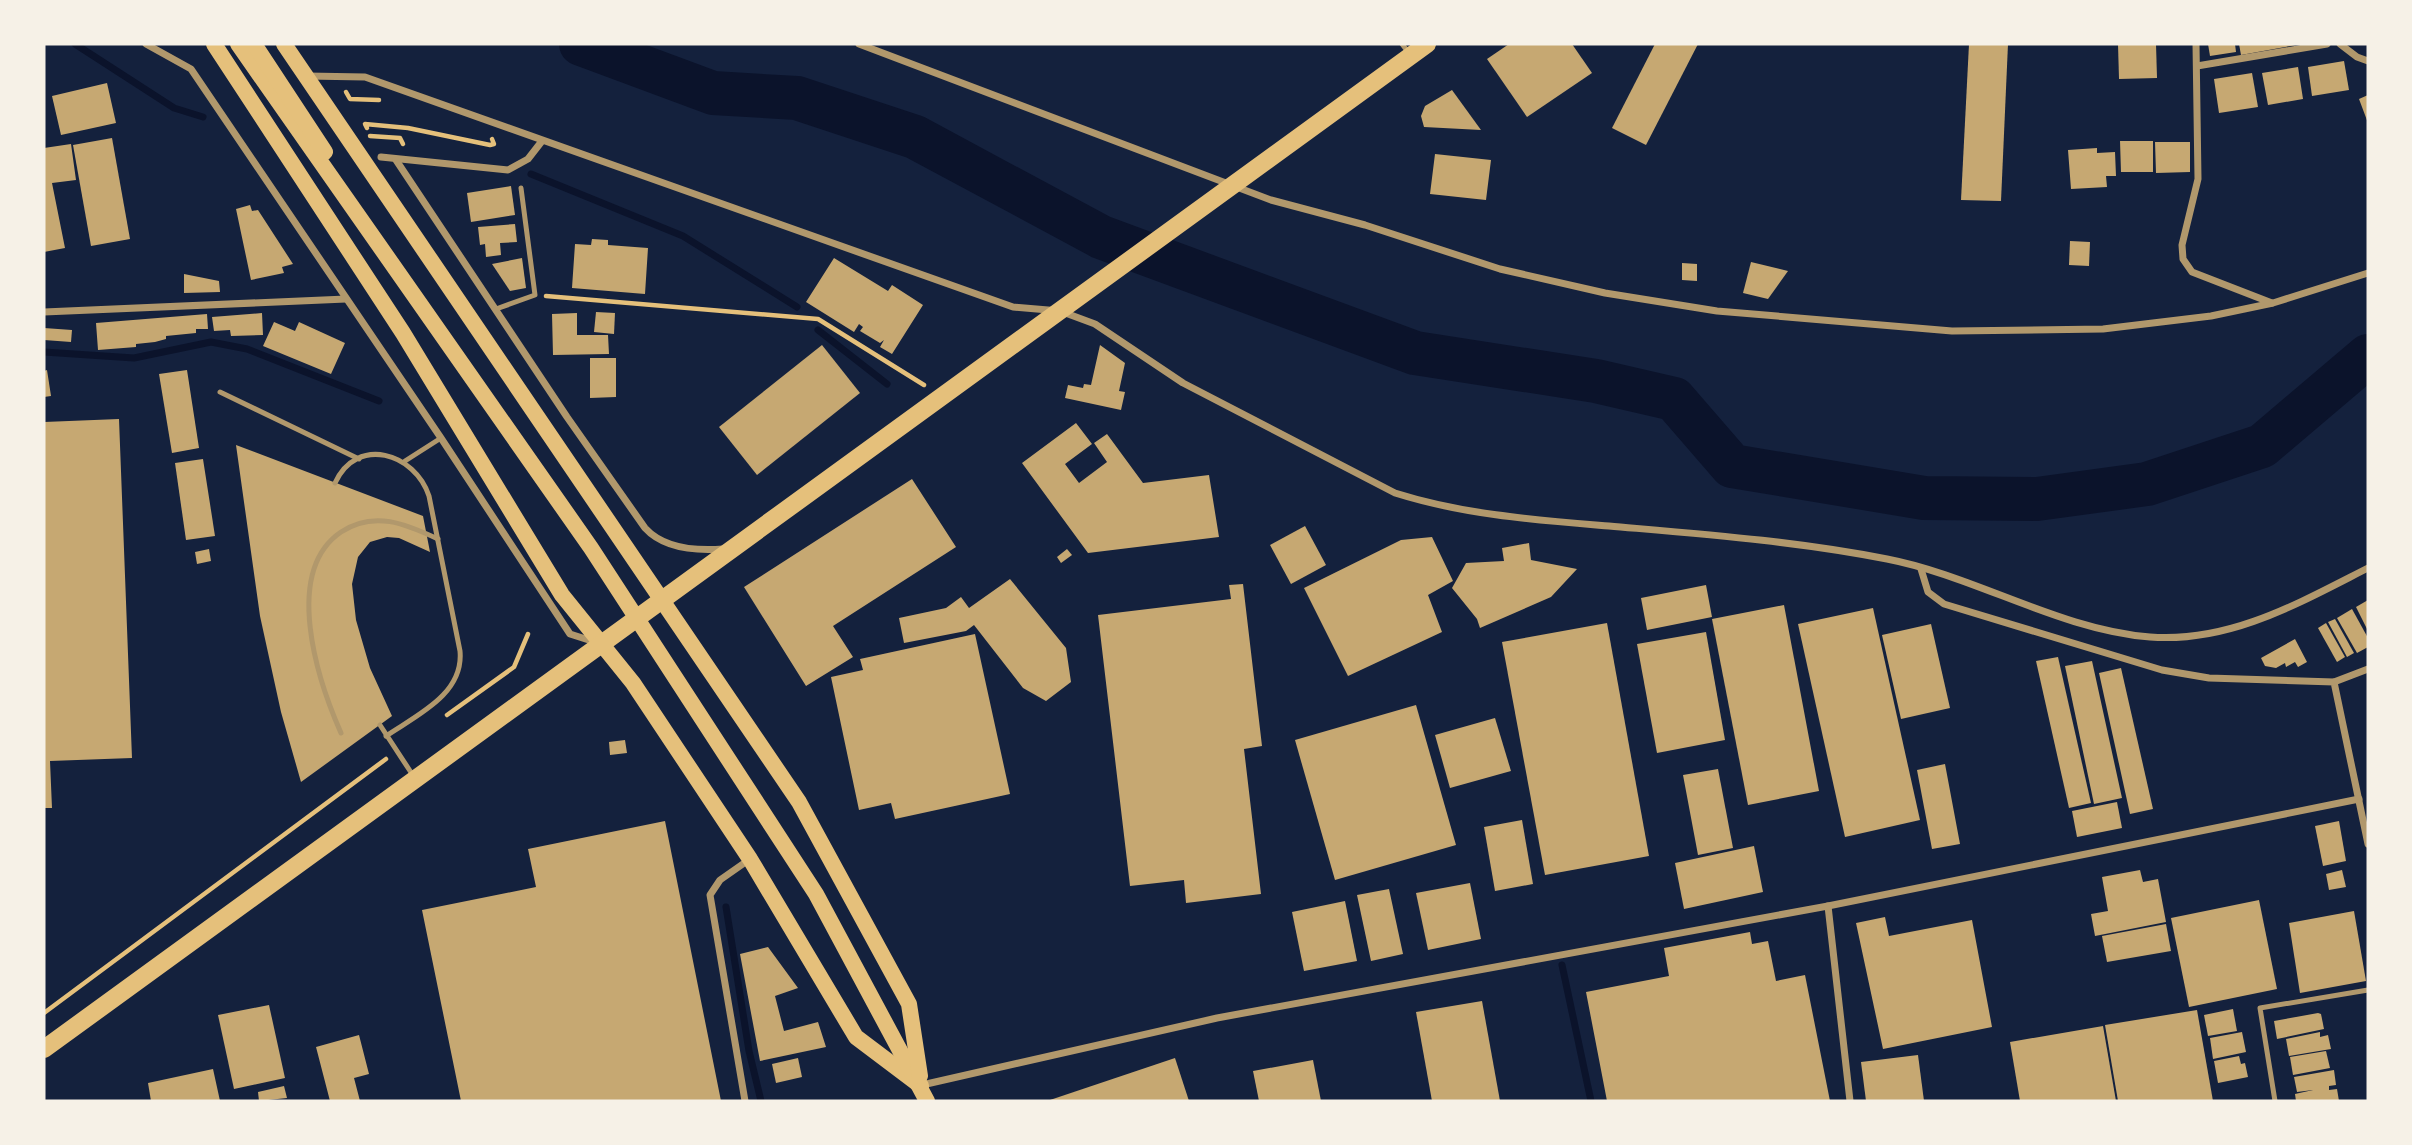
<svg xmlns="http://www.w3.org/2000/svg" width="2412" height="1145" viewBox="0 0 2412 1145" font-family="Barlow,sans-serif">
<rect width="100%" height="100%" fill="#14213d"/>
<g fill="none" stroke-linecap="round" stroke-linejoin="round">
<g stroke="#0b132b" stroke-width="7">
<polyline points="75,44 174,108 203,117"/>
<polyline points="531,174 683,236 797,307"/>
<polyline points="818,330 887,384"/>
<polyline points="44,352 134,358 211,342 247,349 379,401"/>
<polyline points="726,907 749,1051 761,1101"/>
<polyline points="1562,965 1591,1101"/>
</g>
<polyline stroke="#0b132b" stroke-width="44" points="581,44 713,93 797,98 915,137 1101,237 1415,353 1596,381 1674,399 1732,466 1924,498 2037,499 2147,484 2262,446 2368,356"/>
</g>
<g fill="#c6a872">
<polygon points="1509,44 1572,44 1592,73 1527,117 1487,59"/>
<polygon points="1655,44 1698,44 1646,145 1612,128"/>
<polygon points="1969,44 2008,44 2001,201 1961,200"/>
<polygon points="2118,44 2156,44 2157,78 2119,79"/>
<polygon points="2208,44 2235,44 2236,52 2210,56"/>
<polygon points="2239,44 2296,44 2296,45 2241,55"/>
<polygon points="2344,61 2349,90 2312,96 2308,67"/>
<polygon points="2298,67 2303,99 2268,105 2262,73"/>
<polygon points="2252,73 2258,107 2219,113 2214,79"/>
<polygon points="107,83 116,123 61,135 52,96"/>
<polygon points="1452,90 1481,130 1424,127 1421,116 1425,106"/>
<polygon points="2368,95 2368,123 2359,99"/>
<polygon points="112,138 130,239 91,246 73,145"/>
<polygon points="2120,141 2153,141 2153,172 2121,172"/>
<polygon points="2155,142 2190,142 2190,172 2156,173"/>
<polygon points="71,144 76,180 52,183 65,248 44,252 44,148"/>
<polygon points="2097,148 2097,153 2115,152 2116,176 2106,176 2107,187 2071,189 2068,150"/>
<polygon points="1435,154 1491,160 1486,200 1430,194"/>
<polygon points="511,186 515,215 471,222 467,193"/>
<polygon points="250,205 252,211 258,210 293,264 282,267 284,273 251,280 236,209"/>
<polygon points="515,224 517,242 500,243 501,255 486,257 485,244 480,245 478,227"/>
<polygon points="592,239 608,240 608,245 648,248 645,294 572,288 575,244 591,245"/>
<polygon points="2070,241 2090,242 2089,266 2069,265"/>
<polygon points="522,258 526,288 510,291 492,264"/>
<polygon points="834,258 888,291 892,285 923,305 892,354 880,347 884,340 880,343 860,331 863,327 859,324 854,332 806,302"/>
<polygon points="1751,262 1788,271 1768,299 1743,293"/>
<polygon points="1682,263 1697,264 1697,281 1682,280"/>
<polygon points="184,274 219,281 220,292 184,293"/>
<polygon points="596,312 615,313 614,334 594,332"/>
<polygon points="262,313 263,335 231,336 230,330 214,331 212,317"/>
<polygon points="577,313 577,335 608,335 609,354 553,355 552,314"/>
<polygon points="207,314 208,329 196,329 196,333 166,336 166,339 155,342 136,344 136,347 98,350 96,323"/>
<polygon points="274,322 295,331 299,322 345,343 331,374 263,346"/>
<polygon points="44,328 72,330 71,342 44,340"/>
<polygon points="822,345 860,393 757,475 719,427"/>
<polygon points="1100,345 1125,363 1119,391 1125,392 1121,410 1065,398 1068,385 1083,388 1084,384 1091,385"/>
<polygon points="590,358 616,358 616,397 590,398"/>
<polygon points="47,370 51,396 44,397 44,371"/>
<polygon points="187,370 199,448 172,453 159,374"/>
<polygon points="119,419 132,758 50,761 52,808 44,808 44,422"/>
<polygon points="1076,423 1092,444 1065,464 1079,483 1107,462 1094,443 1107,434 1143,483 1209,475 1219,537 1088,553 1022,463"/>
<polygon points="236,445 423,516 430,552 399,538 387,537 370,542 358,557 352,584 356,620 370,668 392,716 301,782 281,712 260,616"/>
<polygon points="203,459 215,536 186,540 175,463"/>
<polygon points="912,479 956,547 833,626 853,657 806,686 744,587"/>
<polygon points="1305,526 1326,565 1291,584 1270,545"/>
<polygon points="1432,537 1453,581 1428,595 1442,632 1348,676 1304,588 1401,540"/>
<polygon points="1529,543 1531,560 1577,569 1551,597 1480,628 1477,619 1452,588 1466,563 1504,561 1502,548"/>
<polygon points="209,549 211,561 197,564 195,552"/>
<polygon points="1067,549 1072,555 1061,563 1057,557"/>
<polygon points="1010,579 1066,648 1071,682 1046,701 1023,688 974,625 966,631 904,643 899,618 946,608 961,597 969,608"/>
<polygon points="1243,584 1262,746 1244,749 1261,894 1186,903 1184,880 1130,886 1098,615 1231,599 1229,585"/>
<polygon points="1706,585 1712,617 1647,630 1641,598"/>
<polygon points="2368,600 2368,631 2356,607"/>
<polygon points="1784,605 1819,791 1748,805 1712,619"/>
<polygon points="1873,608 1920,820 1845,837 1798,624"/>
<polygon points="2352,609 2368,638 2368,647 2357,653 2337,618"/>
<polygon points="2335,619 2354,653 2347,657 2328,622"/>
<polygon points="1607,623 1649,856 1545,875 1502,642"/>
<polygon points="2326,623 2345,657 2337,662 2318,628"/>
<polygon points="1931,624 1950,708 1901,719 1882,635"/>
<polygon points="1706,632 1725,740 1657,753 1637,644"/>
<polygon points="975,634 1010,794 895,819 891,803 859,810 831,677 863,670 860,659"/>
<polygon points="2295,639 2307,662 2298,667 2295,662 2286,667 2285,663 2276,668 2265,666 2261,658"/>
<polygon points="2058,657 2091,803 2069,808 2036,661"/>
<polygon points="2092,661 2122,798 2094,804 2065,666"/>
<polygon points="2121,668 2153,809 2130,814 2099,673"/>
<polygon points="1416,705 1456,845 1335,880 1295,740"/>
<polygon points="1495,718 1511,771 1450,788 1435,735"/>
<polygon points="625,740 627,753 610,755 609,742"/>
<polygon points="1945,764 1960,844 1932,849 1917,770"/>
<polygon points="1718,769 1733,848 1698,855 1683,775"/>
<polygon points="2117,802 2122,828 2077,837 2072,811"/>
<polygon points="1522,820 1533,884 1495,891 1484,827"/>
<polygon points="665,821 721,1101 461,1101 422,910 536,887 528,849"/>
<polygon points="2339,821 2346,861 2323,866 2315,826"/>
<polygon points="1754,846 1763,892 1684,909 1675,863"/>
<polygon points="2140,870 2143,882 2158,879 2166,922 2095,936 2091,914 2108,911 2102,877"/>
<polygon points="2342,870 2346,887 2329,890 2326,874"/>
<polygon points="1470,883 1481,939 1428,950 1416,893"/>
<polygon points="1389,889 1403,954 1371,961 1357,895"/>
<polygon points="2259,900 2277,989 2189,1007 2171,918"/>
<polygon points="1345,901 1357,961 1304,971 1292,912"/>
<polygon points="2354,911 2366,981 2300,993 2289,923"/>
<polygon points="1885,917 1889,936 1972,920 1992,1027 1883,1049 1856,923"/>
<polygon points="2166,924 2171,951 2107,962 2102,936"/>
<polygon points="1750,932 1752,944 1768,941 1776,981 1805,975 1830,1101 1607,1101 1586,992 1669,976 1664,948"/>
<polygon points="768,947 798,988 775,996 784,1031 818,1022 826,1047 760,1061 740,954"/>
<polygon points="1482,1001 1500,1101 1432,1101 1416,1012"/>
<polygon points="269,1005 285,1078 234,1089 218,1015"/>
<polygon points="2233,1009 2237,1031 2208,1036 2204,1015"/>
<polygon points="2197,1010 2213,1101 2118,1101 2105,1025"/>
<polygon points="2318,1013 2321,1014 2324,1029 2277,1039 2274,1021"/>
<polygon points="2103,1026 2116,1101 2020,1101 2010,1042"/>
<polygon points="2242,1032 2246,1052 2213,1059 2210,1038"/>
<polygon points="2320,1032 2320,1037 2328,1035 2331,1049 2289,1056 2286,1039"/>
<polygon points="359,1035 369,1074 354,1078 360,1101 330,1101 316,1047"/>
<polygon points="2326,1051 2330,1068 2293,1075 2290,1057"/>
<polygon points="1918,1055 1924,1101 1866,1101 1861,1062"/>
<polygon points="2239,1056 2241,1064 2245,1063 2248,1077 2218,1083 2214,1061"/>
<polygon points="798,1058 802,1077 776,1083 772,1064"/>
<polygon points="1175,1058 1189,1101 1047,1101"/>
<polygon points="1313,1060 1321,1101 1259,1101 1253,1071"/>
<polygon points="213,1069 220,1101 151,1101 148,1083"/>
<polygon points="2334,1070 2336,1085 2329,1086 2329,1090 2337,1089 2339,1101 2296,1101 2295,1094 2313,1090 2297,1092 2294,1077"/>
<polygon points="284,1086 287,1098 259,1101 258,1092"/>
</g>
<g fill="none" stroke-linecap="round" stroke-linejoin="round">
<g stroke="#e5c07b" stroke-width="4.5">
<polyline points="346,92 350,99 379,100"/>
<polyline points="367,128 365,124 408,128 490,145 494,144 492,139"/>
<polyline points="370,136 400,138 403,144"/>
<polyline points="546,296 818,319 924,385"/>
<polyline points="447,715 514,667 528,634"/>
<polyline points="44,1013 386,759"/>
</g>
<g stroke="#b1986c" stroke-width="5">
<polyline points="1402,44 1409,53"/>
<polyline points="496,309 535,295 521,188"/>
<polyline points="220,392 359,459"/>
<polyline points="405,461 441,438"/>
<path d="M335,483C357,435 415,453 429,496L460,651C464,694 417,715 386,736"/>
<polyline points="380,725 414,777"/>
<path d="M341,733C318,681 282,572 341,532C374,510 406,524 438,539"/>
<polyline points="2275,1101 2260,1008 2368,990"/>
</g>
<g stroke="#b1986c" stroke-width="7">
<polyline points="146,44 191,69 441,438 570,634 595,642"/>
<polyline points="859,44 1271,200 1365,225 1500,269 1605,293 1717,311 1952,331 2103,329 2211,316 2273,303 2368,273"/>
<polyline points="2196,44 2198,179 2182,245 2183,259 2192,272 2272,303"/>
<polyline points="2340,44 2357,57 2368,61"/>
<polyline points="2197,66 2327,44"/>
<path d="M307,76L365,77L1013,307L1060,311L1095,324L1183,383L1395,493C1465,515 1536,520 1609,526C1701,534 1796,541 1887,559C1975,576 2060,630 2150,637C2230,643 2299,603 2368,568"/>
<polyline points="381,157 508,170 528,159 542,141"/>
<path d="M396,160L567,417L645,528C664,549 696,551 723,549"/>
<polyline points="44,312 346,299"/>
<polyline points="1921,569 1928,592 1944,604 2162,670 2209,678 2334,682 2368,844"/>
<polyline points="2334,682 2368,669"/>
<polyline points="1828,906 1850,1101"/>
<polyline points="922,1085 1217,1018 1828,906 2359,799"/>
<polyline points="745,1101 710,895 720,880 750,859"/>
</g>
<g stroke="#e5c07b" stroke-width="16">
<polyline points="214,44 403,333 562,595 633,683 750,859 856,1037 921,1086"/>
<polyline points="238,44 591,548 816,894 927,1101"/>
<polyline points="254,44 325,152"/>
<polyline points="284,44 799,802 909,1004 920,1076"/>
</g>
<polyline stroke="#e5c07b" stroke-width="18" points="44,1049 1427,44"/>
</g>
<rect width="2412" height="1145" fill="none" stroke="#f6f1e7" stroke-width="91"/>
</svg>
